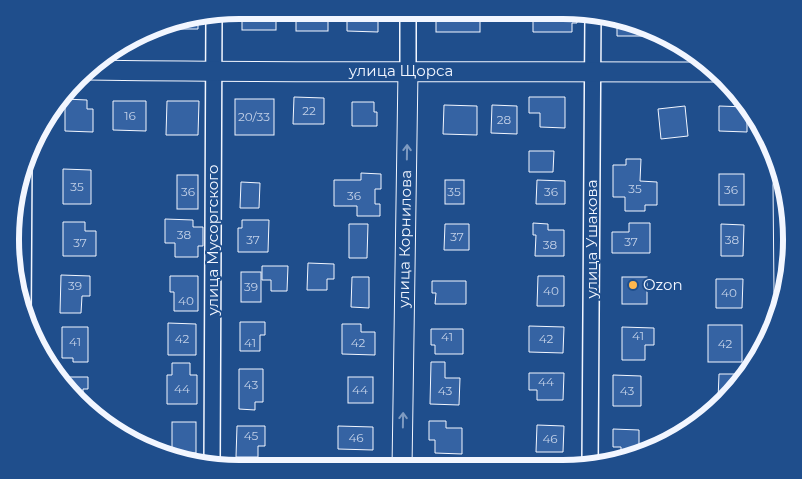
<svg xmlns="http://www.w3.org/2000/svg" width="802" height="479" viewBox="0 0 802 479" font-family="Montserrat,sans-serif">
<rect width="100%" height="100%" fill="#1f4e8c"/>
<g fill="#3563a3" stroke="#f2f6ff">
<rect x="242" y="10" width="34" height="20"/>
<rect x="296" y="10" width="32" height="21"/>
<polygon points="347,10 378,10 378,32 347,31"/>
<rect x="436" y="10" width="44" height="22"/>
<polygon points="533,10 577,11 577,23 572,23 572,32 533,32"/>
<polygon points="198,17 198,29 160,29 160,26 166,22"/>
<polygon points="617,18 637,22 646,27 646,36 617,36"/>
<polygon points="294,97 324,98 324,124 293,124"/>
<polygon points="529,97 565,97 565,128 540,127 540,113 529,113"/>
<polygon points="65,99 87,100 87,109 93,109 93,132 65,131"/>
<rect x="235" y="99" width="39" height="36"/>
<polygon points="113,101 146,101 146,131 113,130"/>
<polygon points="167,101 199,101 198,135 166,135"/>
<polygon points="352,102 374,102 374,112 377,112 377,126 352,126"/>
<polygon points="444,105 477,106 477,135 443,134"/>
<polygon points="492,105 517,106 517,134 491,133"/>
<polygon points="685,106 688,136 661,139 658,109"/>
<polygon points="719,106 747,107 747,132 719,131"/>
<polygon points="529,151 554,151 553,172 529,172"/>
<polygon points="626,159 641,159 640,181 657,182 657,205 645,205 645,211 625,211 625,197 613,197 613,165 626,165"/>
<polygon points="63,169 91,170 91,204 63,204"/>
<polygon points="361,173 381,174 381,189 375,189 375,204 380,204 380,216 357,216 357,206 334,206 334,180 361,180"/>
<rect x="719" y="174" width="25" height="31"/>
<rect x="177" y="175" width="21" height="34"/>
<rect x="445" y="180" width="19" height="24"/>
<polygon points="537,180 565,181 565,204 536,204"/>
<polygon points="241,182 260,183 259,208 240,208"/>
<polygon points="165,219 193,220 193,227 203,227 203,246 198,246 198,257 175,257 175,243 165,243"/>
<polygon points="242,220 269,220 268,252 238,252 238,228 242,228"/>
<polygon points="63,222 85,222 85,231 96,231 96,256 63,256"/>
<polygon points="533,223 548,224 548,230 564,230 564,256 535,256 536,235 533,235"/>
<polygon points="629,223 650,223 650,253 612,253 612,232 629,232"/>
<polygon points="349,224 368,224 367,258 349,258"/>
<polygon points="445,224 469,224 469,250 444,250"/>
<polygon points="721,224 744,225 743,256 721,256"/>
<polygon points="308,263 334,264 334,279 327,279 327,290 307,290"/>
<polygon points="262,266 288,266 287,291 271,291 271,280 262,280"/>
<rect x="241" y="272" width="20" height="30"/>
<polygon points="61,275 90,276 90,296 82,296 81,313 60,313"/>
<polygon points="170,276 198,276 198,311 174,311 174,292 170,292"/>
<polygon points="538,276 564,276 564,306 537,306"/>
<polygon points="352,277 369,277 369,308 351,307"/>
<rect x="622" y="277" width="25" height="27"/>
<polygon points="716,279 743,279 742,308 716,308"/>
<polygon points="432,281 466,281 466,304 435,304 436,293 432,293"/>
<polygon points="240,322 265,322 265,335 260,335 260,351 240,351"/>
<polygon points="168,323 196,324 196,355 168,355"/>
<polygon points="342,324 361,324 361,332 375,332 375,355 342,354"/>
<rect x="708" y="325" width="34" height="37"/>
<polygon points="529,326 564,327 563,353 529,352"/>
<polygon points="62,327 88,327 88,362 73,362 73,358 62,358"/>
<polygon points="622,327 654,328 654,345 645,345 645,360 622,360"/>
<polygon points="431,329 463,329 463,354 435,354 435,345 431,345"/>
<polygon points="431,362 445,362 445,378 460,378 459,405 430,404"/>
<polygon points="172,363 190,363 190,375 197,375 197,404 167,404 167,375 172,375"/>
<polygon points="239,369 263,369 263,402 255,402 255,410 239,409"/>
<polygon points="529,373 564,373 563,400 537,400 537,390 529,390"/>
<polygon points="719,374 742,374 742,378 718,400"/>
<polygon points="613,375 641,376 641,406 613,406"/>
<polygon points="61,377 88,377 88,389 83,389 83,403 61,383"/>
<rect x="348" y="377" width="25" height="26"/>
<polygon points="429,421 446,421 446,428 462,428 462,454 435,453 435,440 429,440"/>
<rect x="172" y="422" width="24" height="31"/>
<polygon points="537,425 564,426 563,452 536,452"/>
<polygon points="237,426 265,426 265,446 258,446 258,457 236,457"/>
<polygon points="338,426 373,427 373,450 338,449"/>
<polygon points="613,429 639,430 639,450 627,453 621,453 621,447 613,447"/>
</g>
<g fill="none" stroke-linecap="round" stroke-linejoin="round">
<defs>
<g id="minor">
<polyline points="408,71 408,10"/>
<polyline points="23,316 24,161"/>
<polyline points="590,465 593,14"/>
<polyline points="212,466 214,14"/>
</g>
<g id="tertiary">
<path d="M88,70C297,73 505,71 714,72"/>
<polyline points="783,185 784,292"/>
<polyline points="402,468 408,71"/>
</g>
</defs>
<use href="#minor" stroke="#f2f6ff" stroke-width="18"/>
<use href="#tertiary" stroke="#f2f6ff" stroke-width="21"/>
<use href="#minor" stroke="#1f4e8c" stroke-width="15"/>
<use href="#tertiary" stroke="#1f4e8c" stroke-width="19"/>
</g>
<defs><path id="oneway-shaft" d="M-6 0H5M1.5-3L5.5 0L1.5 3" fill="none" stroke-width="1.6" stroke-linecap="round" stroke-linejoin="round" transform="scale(1.25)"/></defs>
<g stroke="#7e9ac0">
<use href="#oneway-shaft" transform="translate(407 152) rotate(-89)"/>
<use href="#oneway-shaft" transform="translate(403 420) rotate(-89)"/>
</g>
<circle fill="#ffb74d" stroke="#1f4e8c" stroke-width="2" cx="633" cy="285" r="5"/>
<g text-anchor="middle" stroke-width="4" stroke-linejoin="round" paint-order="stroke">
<g font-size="12" fill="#c3d1e8">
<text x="309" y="115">22</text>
<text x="130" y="120">16</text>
<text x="254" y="121">20/33</text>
<text x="504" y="124">28</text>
<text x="77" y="191">35</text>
<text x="635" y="193">35</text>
<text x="731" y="194">36</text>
<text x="188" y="196">36</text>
<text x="454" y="196">35</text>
<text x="551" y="196">36</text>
<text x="354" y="200">36</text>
<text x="184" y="239">38</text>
<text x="457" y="241">37</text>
<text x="253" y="244">37</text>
<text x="732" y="244">38</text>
<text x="631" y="246">37</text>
<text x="80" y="247">37</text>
<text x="550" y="249">38</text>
<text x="75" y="290">39</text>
<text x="251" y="291">39</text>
<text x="551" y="295">40</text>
<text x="729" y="297">40</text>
<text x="186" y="305">40</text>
<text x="638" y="340">41</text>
<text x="447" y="341">41</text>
<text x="182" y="343">42</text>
<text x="546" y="343">42</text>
<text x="75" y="346">41</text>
<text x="250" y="347">41</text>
<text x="358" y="347">42</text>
<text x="725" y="348">42</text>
<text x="546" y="386">44</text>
<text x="251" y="389">43</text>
<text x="182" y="393">44</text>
<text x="360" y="394">44</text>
<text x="445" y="395">43</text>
<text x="627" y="395">43</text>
<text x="251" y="440">45</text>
<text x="356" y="442">46</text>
<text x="550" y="443">46</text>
</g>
<g font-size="15" fill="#f2f6ff" stroke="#1f4e8c">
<text x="401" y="76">улица Щорса</text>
<text transform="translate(405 239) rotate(-89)" y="5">улица Корнилова</text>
<text transform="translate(592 239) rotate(-90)" y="5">улица Ушакова</text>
<text transform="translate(213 240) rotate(-90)" y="5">улица Мусоргского</text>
</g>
<g font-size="15" fill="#f2f6ff" stroke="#1f4e8c" text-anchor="start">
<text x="643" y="290">Ozon</text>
</g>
</g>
<path d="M0 0H802V479H0ZM239 19H563A220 220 0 0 1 783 239V240A220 220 0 0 1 563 460H239A220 220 0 0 1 19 240V239A220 220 0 0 1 239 19Z" fill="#1f4e8c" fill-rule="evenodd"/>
<path fill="none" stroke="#f2f6ff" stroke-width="6" d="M239 19H563A220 220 0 0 1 783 239V240A220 220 0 0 1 563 460H239A220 220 0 0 1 19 240V239A220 220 0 0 1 239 19Z"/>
</svg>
